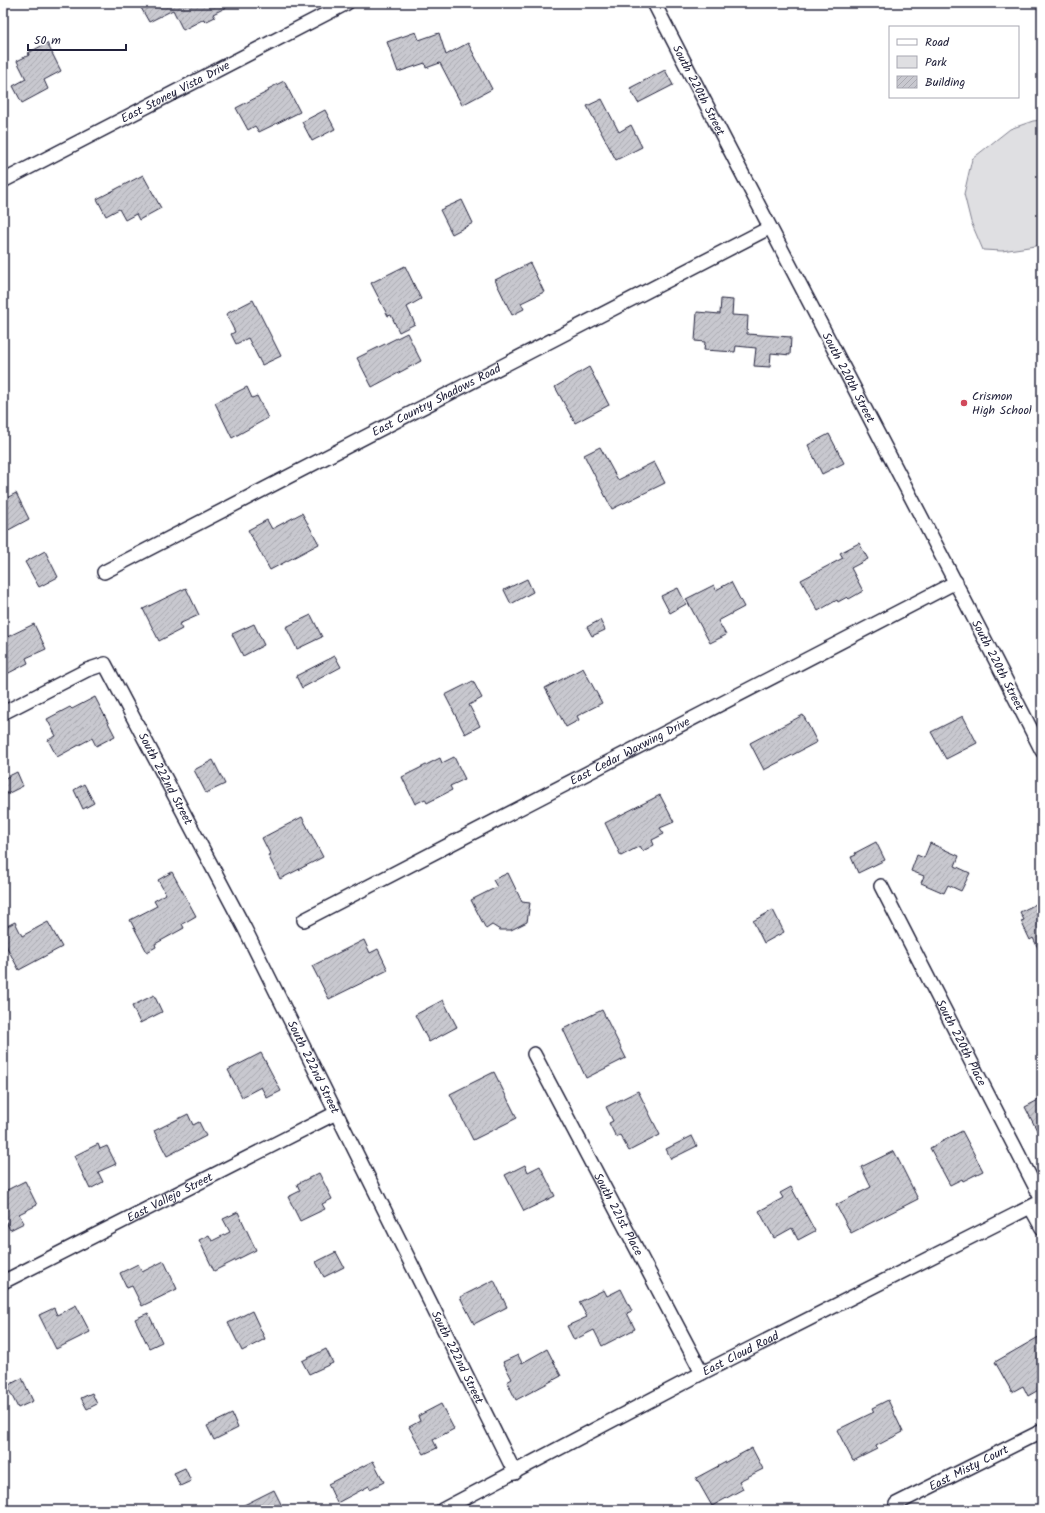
<svg xmlns="http://www.w3.org/2000/svg" width="1045" height="1513" viewBox="0 0 1045 1513" font-family="Kalam,sans-serif">
<defs>
<pattern id="building-hatch" width="6" height="6" patternUnits="userSpaceOnUse"><rect width="6" height="6" fill="#c8c8cf"/><path d="M-1 1l2-2M0 6l6-6M5 7l2-2" fill="none" stroke="#acacb3"/></pattern>
</defs>
<rect width="100%" height="100%" fill="#fff"/>
<filter id="ink" filterUnits="userSpaceOnUse"><feTurbulence type="fractalNoise" baseFrequency=".025" numOctaves="2"/><feDisplacementMap in="SourceGraphic" scale="8" xChannelSelector="R" yChannelSelector="G"/><feConvolveMatrix kernelMatrix="1 2 1 2 8 2 1 2 1" color-interpolation-filters="sRGB"/></filter>
<g filter="url(#ink)">
<polygon fill="#dfdfe2" stroke="#80808e" points="1042,120 1042,245 1002,251 983,250 971,222 964,194 972,159 1010,129 1033,121"/>
<g fill="url(#building-hatch)" stroke="#22223b">
<polygon points="146,3 235,3 213,14 215,17 205,22 204,19 183,30 173,10 149,22 140,6"/>
<polygon points="416,32 419,40 439,33 446,55 468,43 492,89 462,105 440,63 426,68 425,63 398,72 387,42"/>
<polygon points="47,43 61,71 44,80 48,89 22,103 13,86 26,79 17,61 29,55 28,53"/>
<polygon points="665,70 673,85 638,103 630,88"/>
<polygon points="284,81 300,112 259,132 255,126 248,130 236,108 269,91 268,89"/>
<polygon points="602,99 619,132 631,125 642,147 616,160 587,106"/>
<polygon points="325,110 335,129 312,141 302,122"/>
<polygon points="143,175 161,208 139,220 136,214 125,220 119,209 106,216 97,199"/>
<polygon points="462,200 473,223 452,234 440,210"/>
<polygon points="530,263 544,292 521,303 524,309 512,315 495,280"/>
<polygon points="405,266 421,299 407,307 415,324 399,332 391,315 388,316 371,283"/>
<polygon points="721,299 733,300 732,315 748,316 747,334 791,337 790,355 771,353 770,367 754,366 756,348 736,346 735,352 704,350 705,342 695,341 697,312 720,314"/>
<polygon points="253,300 281,356 262,365 248,338 236,344 231,334 235,332 226,314"/>
<polygon points="407,333 421,361 372,387 357,358"/>
<polygon points="589,367 609,405 575,423 555,387"/>
<polygon points="247,387 252,398 257,396 268,418 232,438 215,403"/>
<polygon points="829,434 844,463 822,474 808,445"/>
<polygon points="600,447 618,480 654,462 665,483 612,509 584,455"/>
<polygon points="16,493 29,519 3,533 3,500"/>
<polygon points="302,513 319,544 270,570 248,530 267,520 272,529"/>
<polygon points="859,543 868,559 851,568 863,591 849,599 847,597 838,602 837,600 818,611 801,580 843,558 840,553"/>
<polygon points="45,551 58,577 39,587 25,562"/>
<polygon points="527,579 533,592 511,604 504,590"/>
<polygon points="731,582 744,607 718,621 726,635 710,643 686,599 714,585 716,590"/>
<polygon points="186,588 199,615 179,624 182,629 159,641 143,609"/>
<polygon points="678,588 686,604 670,613 661,596"/>
<polygon points="311,615 322,637 297,649 286,627"/>
<polygon points="600,620 605,630 592,636 587,627"/>
<polygon points="34,624 46,649 26,658 28,663 3,676 3,639"/>
<polygon points="254,624 264,645 243,656 232,634"/>
<polygon points="335,656 341,667 302,688 296,676"/>
<polygon points="583,668 602,703 577,716 579,720 566,727 545,688"/>
<polygon points="473,681 482,698 469,705 480,726 465,734 445,695"/>
<polygon points="95,697 115,736 96,746 92,738 57,757 48,740 56,736 47,719 70,707 72,709"/>
<polygon points="803,715 817,742 764,770 750,743"/>
<polygon points="963,716 977,743 946,759 931,732"/>
<polygon points="454,757 465,779 450,786 452,790 427,803 425,799 415,804 402,777 440,758 442,763"/>
<polygon points="213,760 225,784 206,793 194,770"/>
<polygon points="17,772 23,786 3,796 3,779"/>
<polygon points="84,784 94,803 83,809 74,790"/>
<polygon points="660,795 674,822 660,828 664,834 652,840 654,845 643,851 640,846 621,856 605,823"/>
<polygon points="302,817 323,857 280,879 268,855 270,854 262,838"/>
<polygon points="876,842 885,860 858,873 851,857 856,855 855,853"/>
<polygon points="930,843 959,856 955,866 970,873 961,891 948,885 944,893 921,883 924,876 911,871 917,855 924,858"/>
<polygon points="172,872 196,916 182,924 184,928 155,944 156,947 147,952 130,920 157,906 154,901 166,894 158,880"/>
<polygon points="508,873 522,902 530,903 527,922 511,930 500,930 492,925 486,929 471,900 497,887 493,880"/>
<polygon points="1042,901 1042,956 1033,938 1030,940 1021,921 1024,920 1020,912"/>
<polygon points="773,910 784,932 764,943 753,921"/>
<polygon points="15,922 22,936 48,922 62,947 19,970 3,940 3,928"/>
<polygon points="364,940 370,953 378,949 388,970 329,999 312,966"/>
<polygon points="154,995 162,1012 140,1023 132,1006"/>
<polygon points="443,1000 457,1027 429,1042 415,1015"/>
<polygon points="602,1010 626,1058 586,1078 563,1029"/>
<polygon points="261,1053 281,1091 267,1098 261,1087 242,1097 228,1070"/>
<polygon points="494,1072 517,1118 473,1140 450,1094"/>
<polygon points="638,1091 660,1135 629,1151 620,1135 616,1137 609,1123 613,1121 606,1107"/>
<polygon points="1042,1098 1042,1140 1025,1107"/>
<polygon points="188,1114 193,1125 199,1122 206,1136 167,1156 154,1131"/>
<polygon points="962,1131 983,1171 963,1181 962,1179 950,1185 930,1148"/>
<polygon points="692,1136 697,1146 671,1159 666,1149"/>
<polygon points="98,1144 100,1149 107,1146 116,1164 98,1172 103,1182 90,1189 74,1156"/>
<polygon points="894,1151 918,1199 851,1233 836,1205 871,1187 861,1167"/>
<polygon points="525,1165 528,1172 540,1166 555,1196 524,1211 505,1175"/>
<polygon points="319,1173 332,1199 322,1204 325,1209 300,1221 288,1197 300,1191 297,1184"/>
<polygon points="25,1181 37,1205 19,1214 24,1223 10,1230 3,1216 3,1192"/>
<polygon points="791,1187 815,1231 798,1240 792,1228 774,1238 759,1211 783,1198 780,1193"/>
<polygon points="238,1212 256,1250 214,1271 199,1240 209,1235 212,1241 230,1232 223,1219"/>
<polygon points="336,1252 344,1267 324,1277 316,1262"/>
<polygon points="164,1261 177,1289 142,1306 132,1286 127,1288 120,1273 138,1264 142,1272"/>
<polygon points="494,1280 507,1307 474,1324 460,1297"/>
<polygon points="621,1289 632,1311 627,1313 635,1329 602,1346 594,1330 574,1340 567,1326 587,1317 579,1302 604,1290 607,1296"/>
<polygon points="76,1305 90,1332 56,1349 39,1315 54,1308 57,1315"/>
<polygon points="252,1311 265,1339 242,1351 228,1323"/>
<polygon points="148,1313 162,1342 149,1348 135,1319"/>
<polygon points="1042,1335 1042,1388 1028,1396 1023,1386 1012,1392 995,1362"/>
<polygon points="326,1349 333,1363 309,1374 302,1361"/>
<polygon points="547,1349 561,1376 516,1400 507,1382 512,1379 503,1362 518,1355 522,1363"/>
<polygon points="22,1378 33,1401 18,1408 7,1386"/>
<polygon points="92,1393 97,1404 87,1409 81,1398"/>
<polygon points="888,1400 903,1432 876,1446 877,1449 853,1461 837,1430 874,1412 872,1408"/>
<polygon points="441,1404 454,1429 433,1440 437,1448 424,1454 409,1427 420,1421 418,1416"/>
<polygon points="232,1414 238,1428 214,1440 207,1426"/>
<polygon points="752,1448 763,1469 739,1481 743,1489 712,1506 696,1478"/>
<polygon points="373,1461 384,1482 370,1489 369,1486 337,1503 328,1484"/>
<polygon points="185,1468 191,1481 180,1486 174,1473"/>
<polygon points="274,1490 284,1510 234,1510"/>
</g>
<g fill="none" stroke-linecap="round" stroke-linejoin="round">
<defs>
<g id="minor">
<path id="s1" d="M654,3C782,253 915,501 1042,751"/>
<path id="s2" d="M3,181L347,3"/>
<path id="s3" d="M104,572L769,228"/>
<path id="s4" d="M3,713L87,670L105,664L245,929L515,1473"/>
<path id="s5" d="M881,886L1042,1200"/>
<path id="s6" d="M304,920L956,582"/>
<path id="s7" d="M534,1054L702,1373"/>
<polyline points="1031,1208 1042,1228"/>
<path id="s8" d="M3,1282L336,1113"/>
<path id="s9" d="M896,1504L1042,1431"/>
<path id="s10" d="M442,1510L702,1373L1042,1201"/>
</g>
</defs>
<use href="#minor" stroke="#22223b" stroke-width="16"/>
<use href="#minor" stroke="#fff" stroke-width="13"/>
</g>
</g>
<circle fill="#d1495b" stroke="#fff" stroke-width="1.5" cx="964" cy="403" r="4"/>
<g text-anchor="middle" stroke-width="3" stroke-linejoin="round" paint-order="stroke">
<g font-size="12" fill="#22223b" stroke="#fff">
<text dy="4" stroke="none"><textPath href="#s1" startOffset="98">South 220th Street</textPath></text>
<text dy="4" stroke="none"><textPath href="#s2" startOffset="194">East Stoney Vista Drive</textPath></text>
<text dy="4" stroke="none"><textPath href="#s1" startOffset="422">South 220th Street</textPath></text>
<text dy="4" stroke="none"><textPath href="#s3" startOffset="374">East Country Shadows Road</textPath></text>
<text dy="4" stroke="none"><textPath href="#s1" startOffset="746">South 220th Street</textPath></text>
<text dy="4" stroke="none"><textPath href="#s6" startOffset="367">East Cedar Waxwing Drive</textPath></text>
<text dy="4" stroke="none"><textPath href="#s4" startOffset="243">South 222nd Street</textPath></text>
<text dy="4" stroke="none"><textPath href="#s5" startOffset="176">South 220th Place</textPath></text>
<text dy="4" stroke="none"><textPath href="#s4" startOffset="567">South 222nd Street</textPath></text>
<text dy="4" stroke="none"><textPath href="#s8" startOffset="187">East Vallejo Street</textPath></text>
<text dy="4" stroke="none"><textPath href="#s7" startOffset="181">South 221st Place</textPath></text>
<text dy="4" stroke="none"><textPath href="#s10" startOffset="337">East Cloud Road</textPath></text>
<text dy="4" stroke="none"><textPath href="#s4" startOffset="891">South 222nd Street</textPath></text>
<text dy="4" stroke="none"><textPath href="#s9" startOffset="81">East Misty Court</textPath></text>
</g>
<g font-size="12" fill="#22223b" stroke="#fff" text-anchor="start">
<text x="972" y="400">Crismon<tspan x="972" dy="14">High School</tspan></text>
</g>
</g>
<rect width="1045" height="1513" fill="none" stroke="#fff" stroke-width="16"/>
<rect x="8" y="8" width="1029" height="1497" fill="none" stroke="#22223b" stroke-width="1.5" filter="url(#ink)"/>
<rect x="889" y="26" width="130" height="72" fill="#ffffff" stroke="#a7a7b1"/>
<rect x="897" y="39" width="20" height="6" fill="#ffffff" stroke="#a7a7b1"/>
<text x="925" y="46" font-size="12" fill="#22223b">Road</text>
<rect x="897" y="56" width="20" height="12" fill="#dfdfe2" stroke="#a7a7b1"/>
<text x="925" y="66" font-size="12" fill="#22223b">Park</text>
<rect x="897" y="76" width="20" height="12" fill="url(#building-hatch)" stroke="#a7a7b1"/>
<text x="925" y="86" font-size="12" fill="#22223b">Building</text>
<path d="M28 44v6h98v-6" fill="none" stroke="#22223b" stroke-width="2"/>
<text x="34" y="44" font-size="12" fill="#22223b" stroke="#ffffff" stroke-width="3" paint-order="stroke">50 m</text>
</svg>
